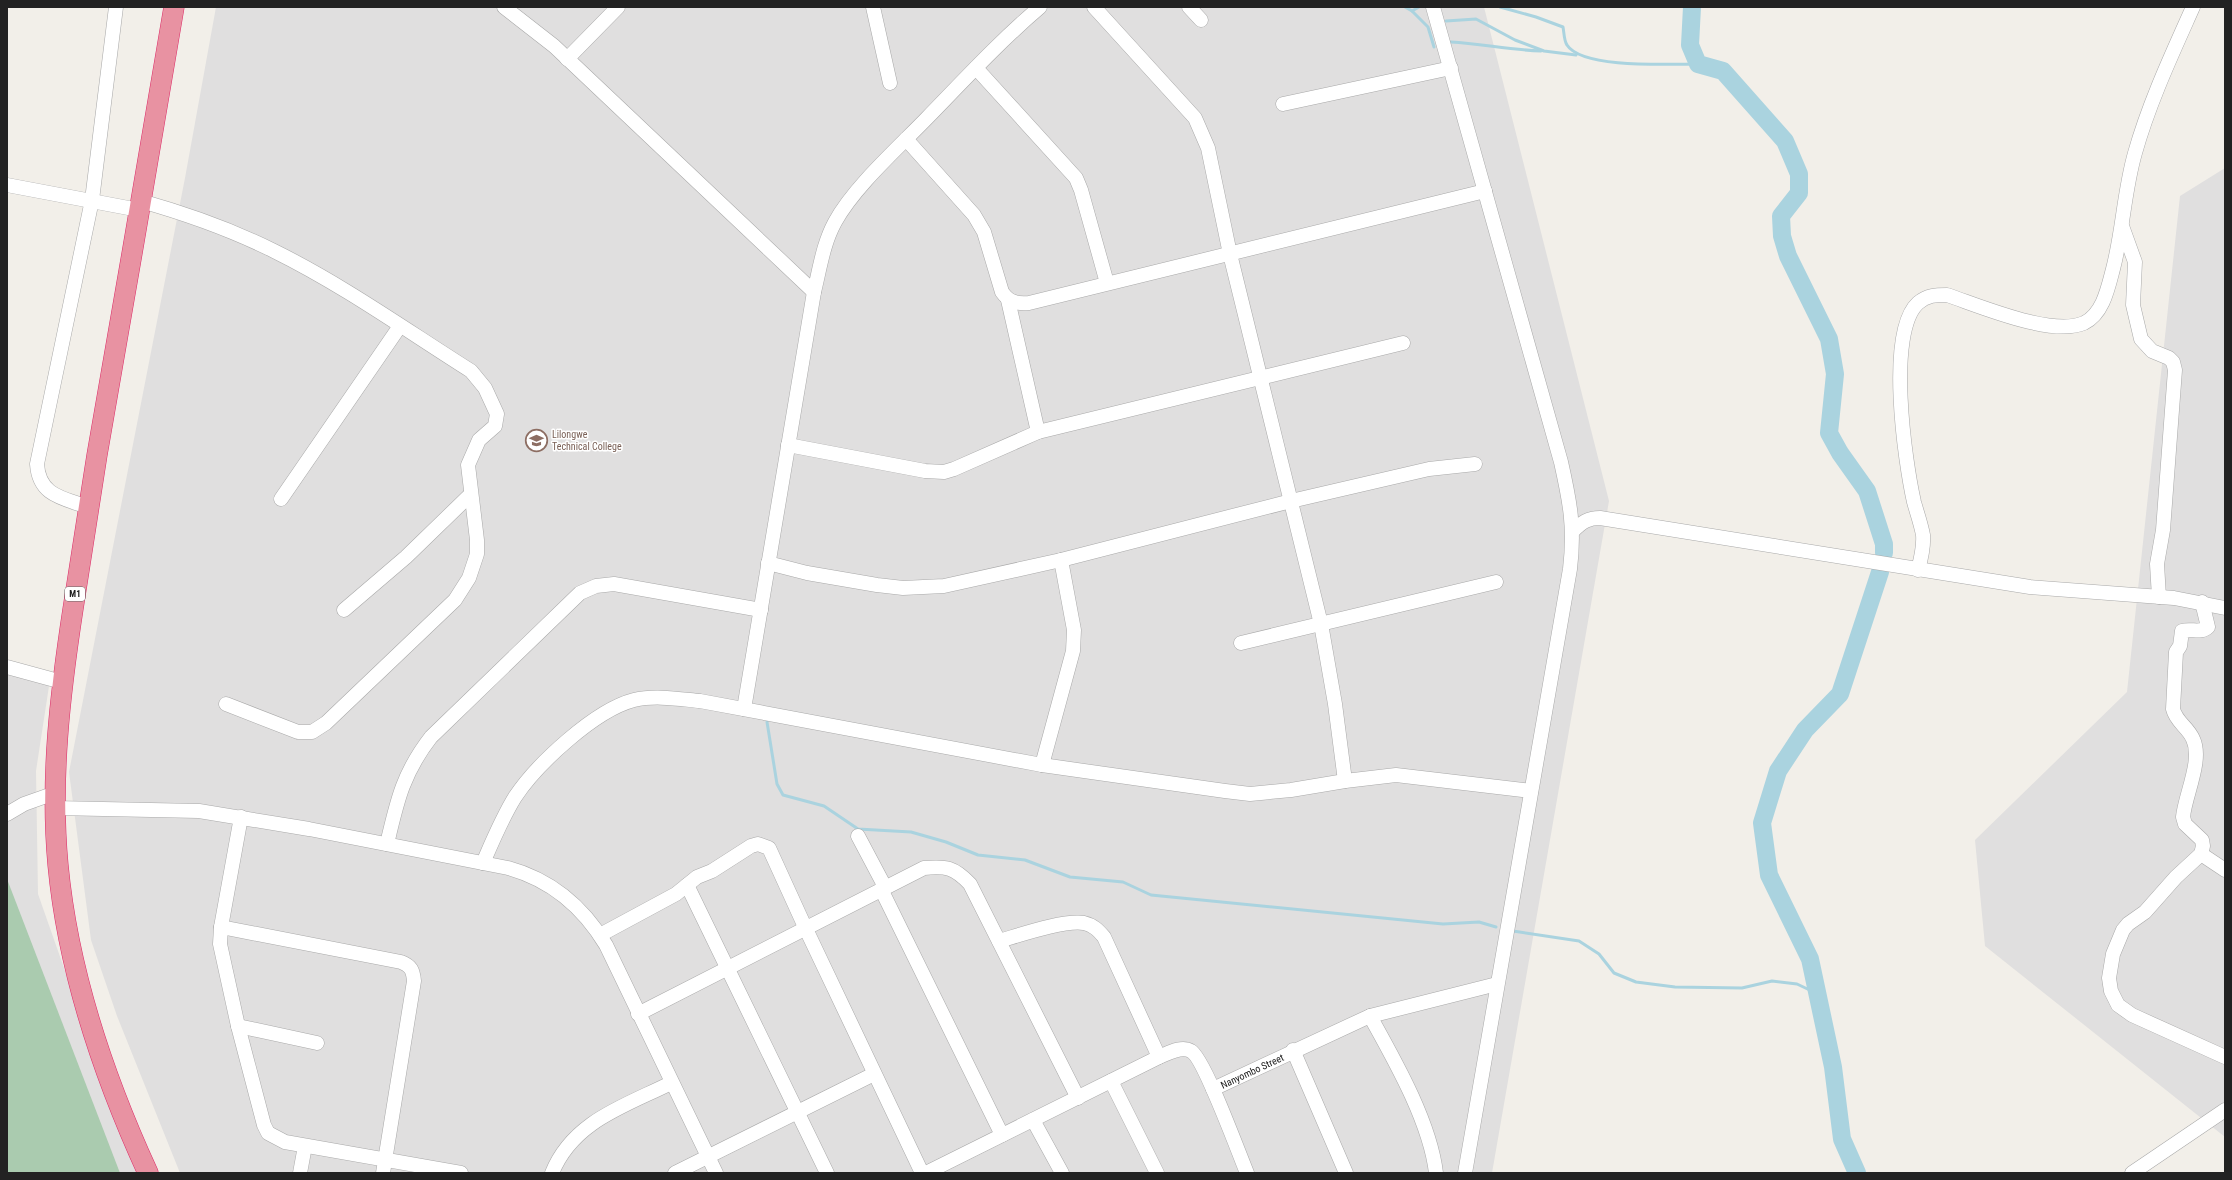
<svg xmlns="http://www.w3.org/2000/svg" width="2232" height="1180" viewBox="0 0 2232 1180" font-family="'Roboto Condensed',sans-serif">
<rect width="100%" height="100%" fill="#f2efe9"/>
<g fill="#e0dfdf">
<polygon points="216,7 1484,7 1609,501 1492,1173 180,1173 117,1016 91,940 69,772 185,178"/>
<polygon points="2225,168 2225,1137 1985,946 1975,840 2127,692 2180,196"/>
<polygon points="7,662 51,673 36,771 38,894 136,1173 7,1173"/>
</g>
<polygon fill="#aacbaf" points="7,879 120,1173 7,1173"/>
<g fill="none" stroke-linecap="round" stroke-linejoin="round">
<g stroke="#aad3df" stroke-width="3">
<polyline points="1405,7 1412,11 1419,7"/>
<path d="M1500,7L1536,17L1563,27C1564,32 1564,41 1567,45C1582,69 1671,64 1698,64"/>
<polyline points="1412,11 1428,27 1434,47"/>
<polyline points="1446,21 1476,19 1515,40 1544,51 1576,55"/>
<path d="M1451,42C1482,44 1511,50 1541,51"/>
<polyline points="767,722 777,784 783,795 824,806 858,829 911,832 946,842 978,855 1025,860 1070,877 1123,882 1151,895 1443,924 1479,922 1496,927"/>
<polyline points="1513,931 1579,941 1599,954 1614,973 1636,982 1675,987 1742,988 1772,981 1797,984 1818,994"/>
</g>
<g stroke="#aad3df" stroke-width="18">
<polyline points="1692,7 1690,45 1698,64 1723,71 1785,141 1799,174 1799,193 1781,216 1782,236 1788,256 1829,339 1835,374 1829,433 1840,453 1867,491 1884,544 1884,553"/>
<polyline points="1857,1173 1842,1139 1833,1067 1810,959 1769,875 1762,823 1778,771 1805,730 1840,694 1880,572"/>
</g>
<defs>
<g id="minor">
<polyline points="504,7 554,46 814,292"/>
<polyline points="873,7 890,83"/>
<polyline points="1094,7 1195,118 1208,148 1230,254 1321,624 1335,704 1345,781"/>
<polyline points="1189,7 1201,20"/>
<path d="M1433,7L1561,462C1570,502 1575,528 1570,569L1465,1173"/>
<polyline points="567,59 618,7"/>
<polyline points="976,68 1076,178 1081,190 1107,283"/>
<polyline points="1283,104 1451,68"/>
<path d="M906,139L974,215L984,232L1002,292C1009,302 1016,304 1029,303L1485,191"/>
<polyline points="7,185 139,210"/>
<path d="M141,201C187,214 232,230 274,251C343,285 406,330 471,371L485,388L497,414L495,426L479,440L468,465L477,540V554L469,578L455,600L326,723L312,732H298L226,704"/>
<polyline points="2122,226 2135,262 2133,305 2141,339 2152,351 2169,358 2173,362 2175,370 2163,530 2157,564 2159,597"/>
<polyline points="1008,300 1038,432"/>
<polyline points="788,445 925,471 944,472 954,469 1038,432 1403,343"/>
<polyline points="281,499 400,326"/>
<path d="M88,507C63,498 39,496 37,464L92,200L116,7"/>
<path d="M1573,531C1582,522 1588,518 1600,518L2030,587L2174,598L2225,608"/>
<polyline points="768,563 807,573 877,585 903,588 944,586 1061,560 1291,501 1429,469 1475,464"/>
<path d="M1918,570C1921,559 1924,547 1923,535C1921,524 1917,513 1914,502C1905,462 1886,332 1918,303C1927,295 1936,295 1947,295C1980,306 2052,337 2084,323C2103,314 2108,288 2113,269C2123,231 2124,191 2135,153C2149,103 2172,54 2193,7"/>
<path d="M2202,602L2208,627C2201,634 2191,628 2182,631L2180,646L2176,652L2173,709C2176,722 2188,727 2193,739C2203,760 2185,795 2183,817L2185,824L2202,840L2203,846L2201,854L2176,877L2145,912L2128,924L2123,930L2113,954L2109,978L2111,991L2118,1005L2132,1015L2225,1057"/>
<polyline points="344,610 406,557 471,494"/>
<polyline points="1241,643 1496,582"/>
<polyline points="7,667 62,682"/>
<path d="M744,709L814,292C820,268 823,244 835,222C854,187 899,147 927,118C964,80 1000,41 1040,7"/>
<polyline points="1042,765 1073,651 1074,630 1061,560"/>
<path d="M55,808L199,811L309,829L508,868C552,880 583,907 606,945L716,1173"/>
<polyline points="7,814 24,804 55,793"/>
<polyline points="241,817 221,927 220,944 238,1026 264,1125 268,1133 285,1142 461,1173"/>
<polyline points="858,836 885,887"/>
<path d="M387,844C397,801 403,773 431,737L580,593L596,586L614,584L761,610"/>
<polyline points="2201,854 2225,870"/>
<path d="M483,863C493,840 502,818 515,797C537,764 595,710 634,700C655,695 679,699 700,701L1042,765L1225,791L1250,794L1291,790L1345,781L1396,775L1531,791"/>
<polyline points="687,885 827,1173"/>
<polyline points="881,889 1002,1135"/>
<path d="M221,927L401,962C411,966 413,970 414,981L383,1173"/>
<polyline points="600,935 676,894 697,877 712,871 751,846 758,844 769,848 805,927 922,1173"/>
<path d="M999,941C1020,935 1063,920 1084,923C1093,925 1098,930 1104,937L1159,1057"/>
<path d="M638,1014L924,868C946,866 954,867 970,884L1078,1098"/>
<path d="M1370,1016C1395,1061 1430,1122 1436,1173"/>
<polyline points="238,1026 317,1043"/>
<polyline points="1293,1050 1346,1173"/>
<polyline points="1111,1081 1157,1173"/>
<path id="s1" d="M1213,1089L1370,1016L1497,984"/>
<polyline points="1033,1120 1062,1173"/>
<polyline points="300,1173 305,1146"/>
<path d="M552,1173C573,1121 625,1106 671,1083"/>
<polyline points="675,1173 874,1074"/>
<path d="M926,1173L1159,1057C1167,1054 1181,1045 1191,1051C1204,1058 1239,1154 1247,1173"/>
<polyline points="2132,1173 2225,1110"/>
</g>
<path id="highway" d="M148,1173C103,1075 68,972 58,865C50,779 60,694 73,609C81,557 89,506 97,455C123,306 149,156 174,7"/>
</defs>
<use href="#minor" stroke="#a9a9a9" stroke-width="15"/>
<use href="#highway" stroke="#dc2a67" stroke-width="21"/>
<use href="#minor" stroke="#fff" stroke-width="14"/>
<use href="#highway" stroke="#e892a2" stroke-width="20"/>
</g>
<defs>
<symbol id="university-ring" viewBox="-11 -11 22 22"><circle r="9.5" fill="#fff" stroke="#8d6e63" stroke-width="1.5"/><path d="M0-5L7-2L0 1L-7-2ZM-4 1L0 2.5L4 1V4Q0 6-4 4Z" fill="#8d6e63"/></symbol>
</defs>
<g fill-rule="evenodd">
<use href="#university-ring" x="524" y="428" width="25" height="25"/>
</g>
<g text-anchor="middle" stroke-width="3" stroke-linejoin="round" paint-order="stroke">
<rect fill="#fff" stroke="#646464" stroke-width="1" x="65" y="587" width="20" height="14" rx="3"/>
<g font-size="9" font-weight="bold" fill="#222">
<text x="75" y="597">M1</text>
</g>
<g font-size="10" fill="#785e54" stroke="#fff" text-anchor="start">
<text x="552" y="438">Lilongwe<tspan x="552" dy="12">Technical College</tspan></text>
</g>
<g font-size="10" fill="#222" stroke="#fff">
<text dy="4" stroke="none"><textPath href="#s1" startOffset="43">Nanyombo Street</textPath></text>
</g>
</g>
<rect width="2232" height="1180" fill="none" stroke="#222222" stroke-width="16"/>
</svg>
